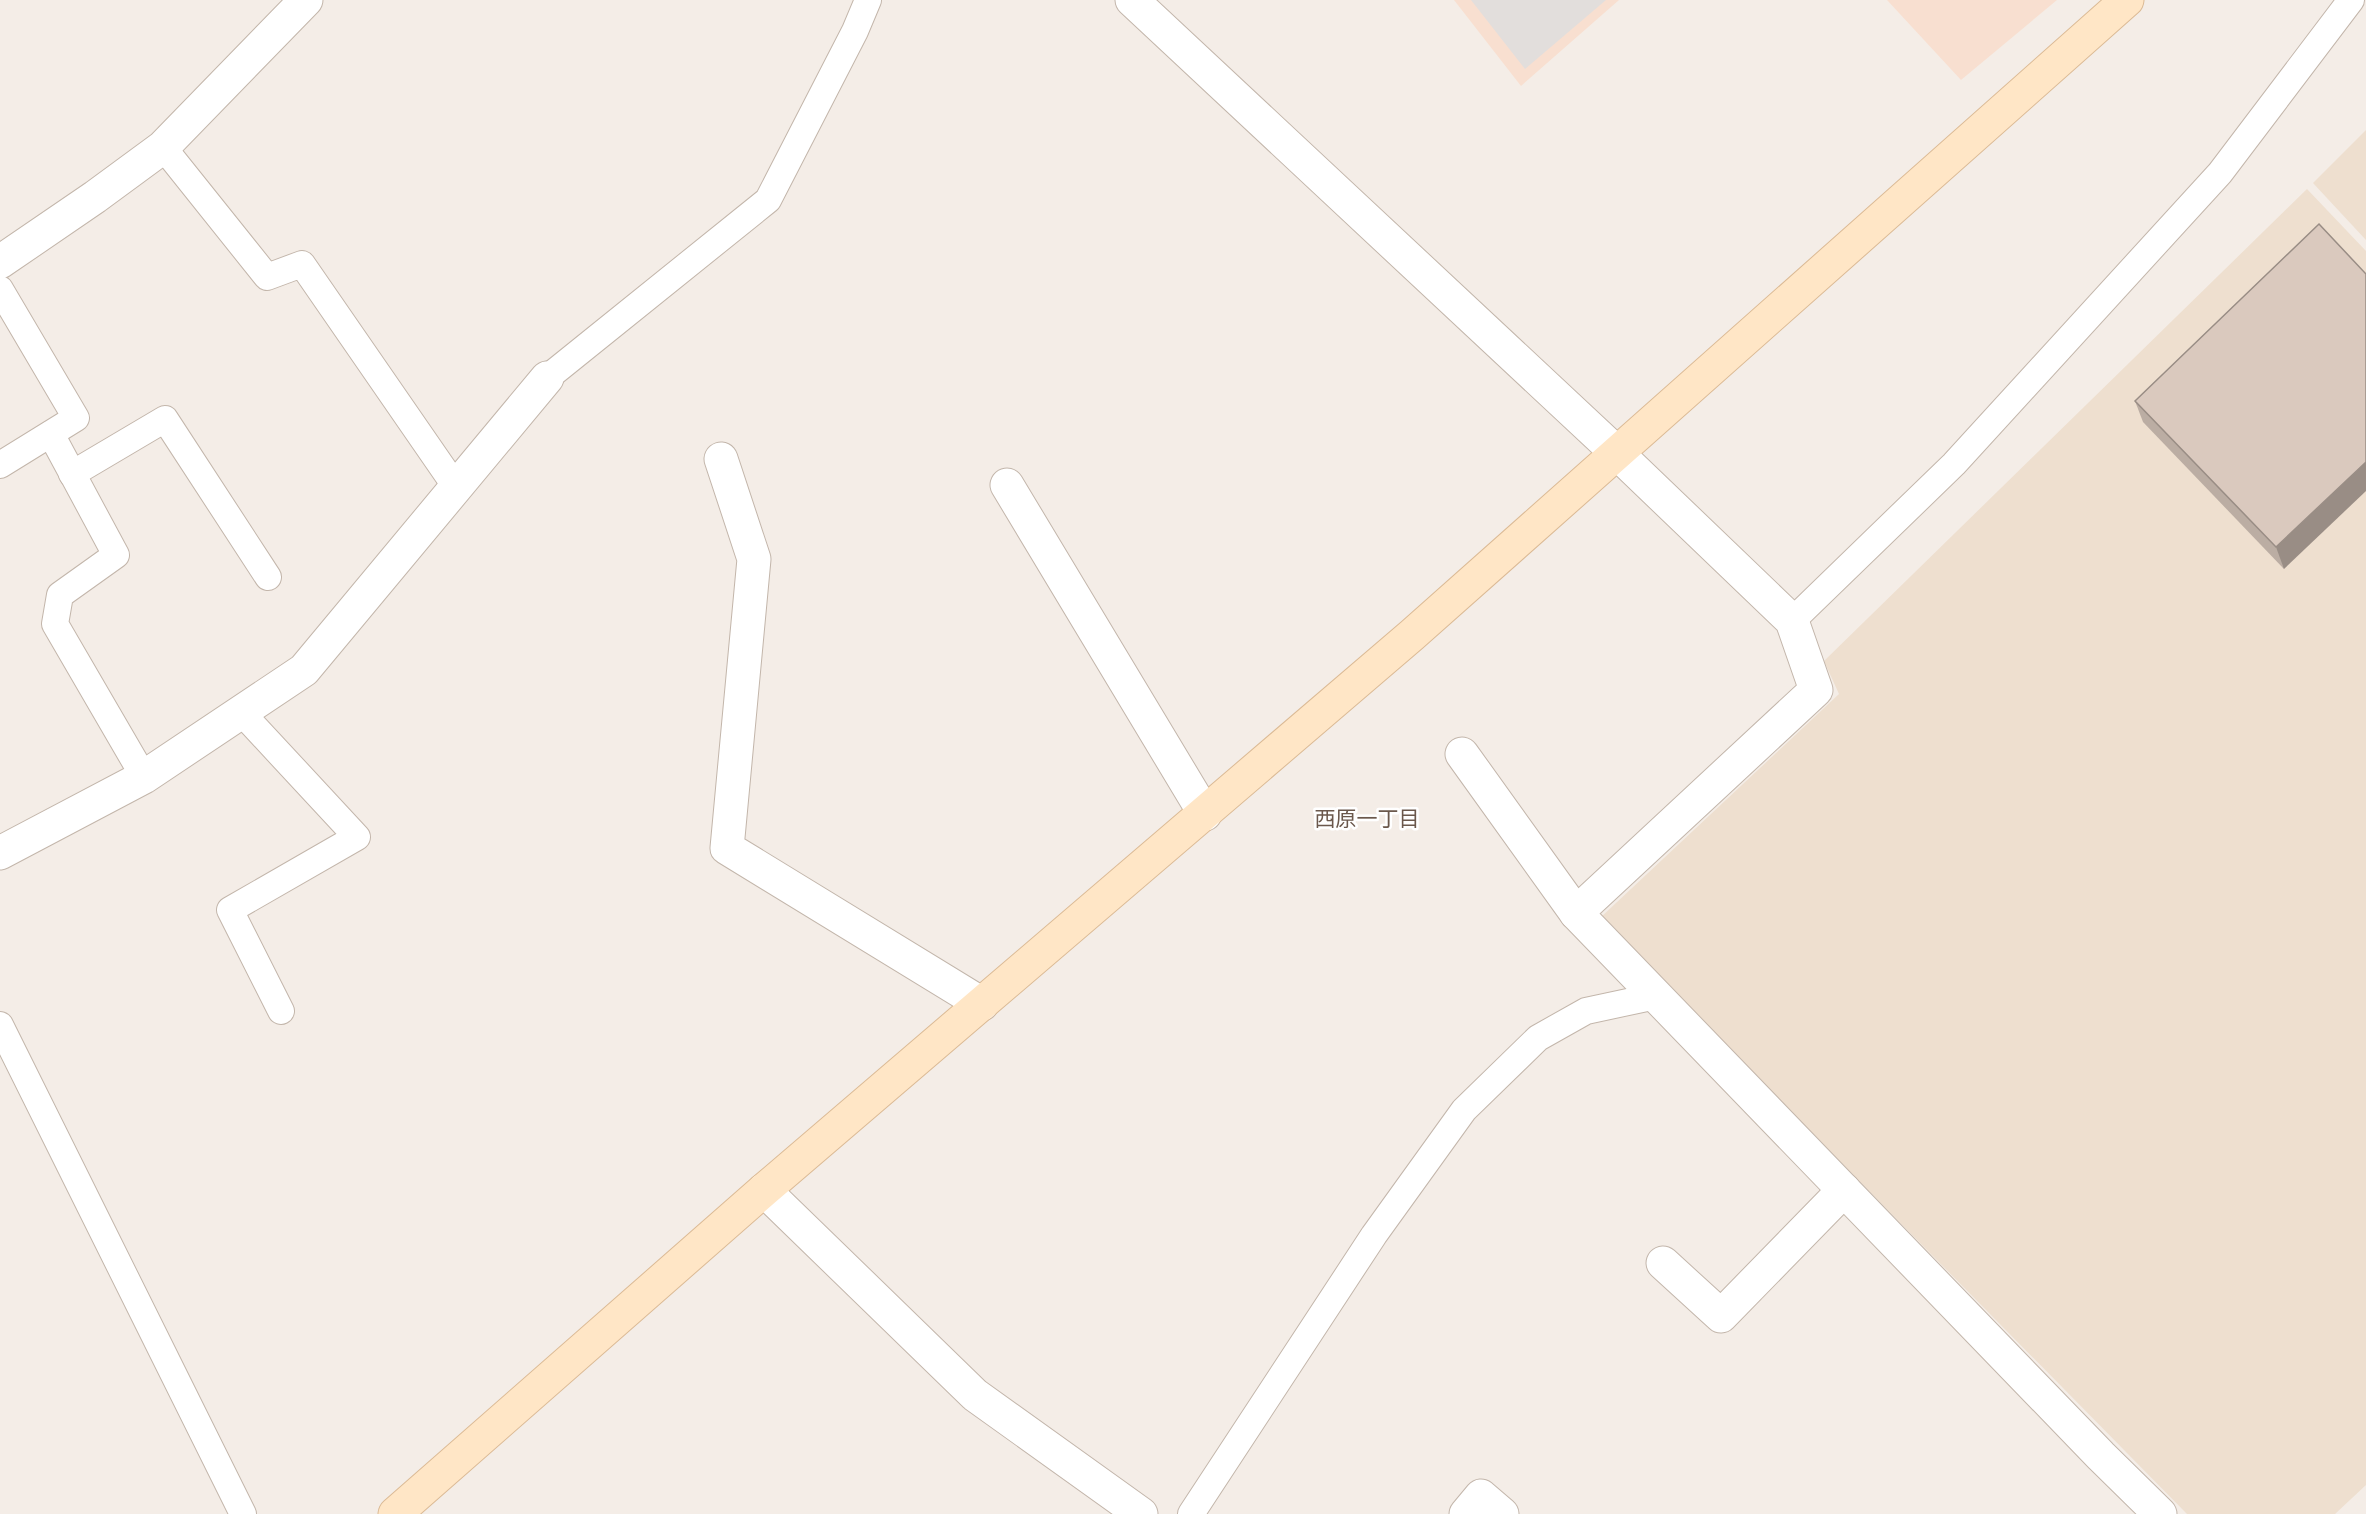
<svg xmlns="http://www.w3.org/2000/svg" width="2366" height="1514" viewBox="0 0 2366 1514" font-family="Rubik,'Noto Sans JP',sans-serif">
<rect width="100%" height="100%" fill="#f4ede7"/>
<g fill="#f8dfd0">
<polygon points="1454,0 1619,0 1521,86"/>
<polygon points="1887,0 2057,0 1961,80"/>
</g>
<g fill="#eedfcf">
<polygon points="2366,130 2366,240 2313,183"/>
<polygon points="2307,189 2366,251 2366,1485 2335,1514 2187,1514 1600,918 1839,694 1824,661"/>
</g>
<polygon fill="#e2dedc" points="1471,0 1606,0 1525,69"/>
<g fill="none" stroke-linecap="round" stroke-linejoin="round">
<defs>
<g id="lane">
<polyline points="163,147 267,277 302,264 456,487"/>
<polyline points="0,289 76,418 0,465"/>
<polyline points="547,378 768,200 855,31 868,0"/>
<polyline points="51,434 116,555 60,595 55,624 144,777"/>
<polyline points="72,474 165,419 268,577"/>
<polyline points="1792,621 1954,464 2220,173 2351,0"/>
<polyline points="241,712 357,837 230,910 281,1011"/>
<polyline points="0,1025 243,1514"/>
<polyline points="1191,1514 1374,1235 1464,1110 1538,1038 1586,1011 1656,996"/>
</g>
<g id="street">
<polyline points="1132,0 1617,453 1792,621 1816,690 1576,913 2101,1456 2160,1514"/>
<polyline points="0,262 95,197 163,147 306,0"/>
<polyline points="721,459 754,559 727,848 982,1004"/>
<polyline points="1007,485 1205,814"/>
<polyline points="1462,754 1576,913"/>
<polyline points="0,853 144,777 304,670 547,378"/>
<polyline points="764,1190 975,1395 1141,1514"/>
<polyline points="1663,1263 1721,1316 1844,1190"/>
<polyline points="1466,1514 1481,1496 1502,1514"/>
</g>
<polyline id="secondary" points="395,1514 764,1190 1412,635 2127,0"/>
</defs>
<use href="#lane" stroke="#c3b6ab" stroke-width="28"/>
<use href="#street" stroke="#c3b6ab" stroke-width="35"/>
<use href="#secondary" stroke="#dbba95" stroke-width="35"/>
<use href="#lane" stroke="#fff" stroke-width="26"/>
<use href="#street" stroke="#fff" stroke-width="33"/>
<use href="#secondary" stroke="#ffe6c6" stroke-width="33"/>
</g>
<polygon fill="#bbada3" points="2319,224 2284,569 2143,422 2135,401"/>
<polygon fill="#998d85" points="2366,462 2366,491 2284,569 2276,547"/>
<polygon fill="#dac9be" stroke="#998d85" stroke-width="1.5" points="2319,224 2366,274 2366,462 2276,547 2135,401"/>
<g text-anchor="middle" stroke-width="5" stroke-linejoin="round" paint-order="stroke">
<g font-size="21" fill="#6b584c" stroke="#fff">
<text x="1367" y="826">西原一丁目</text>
</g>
</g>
</svg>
